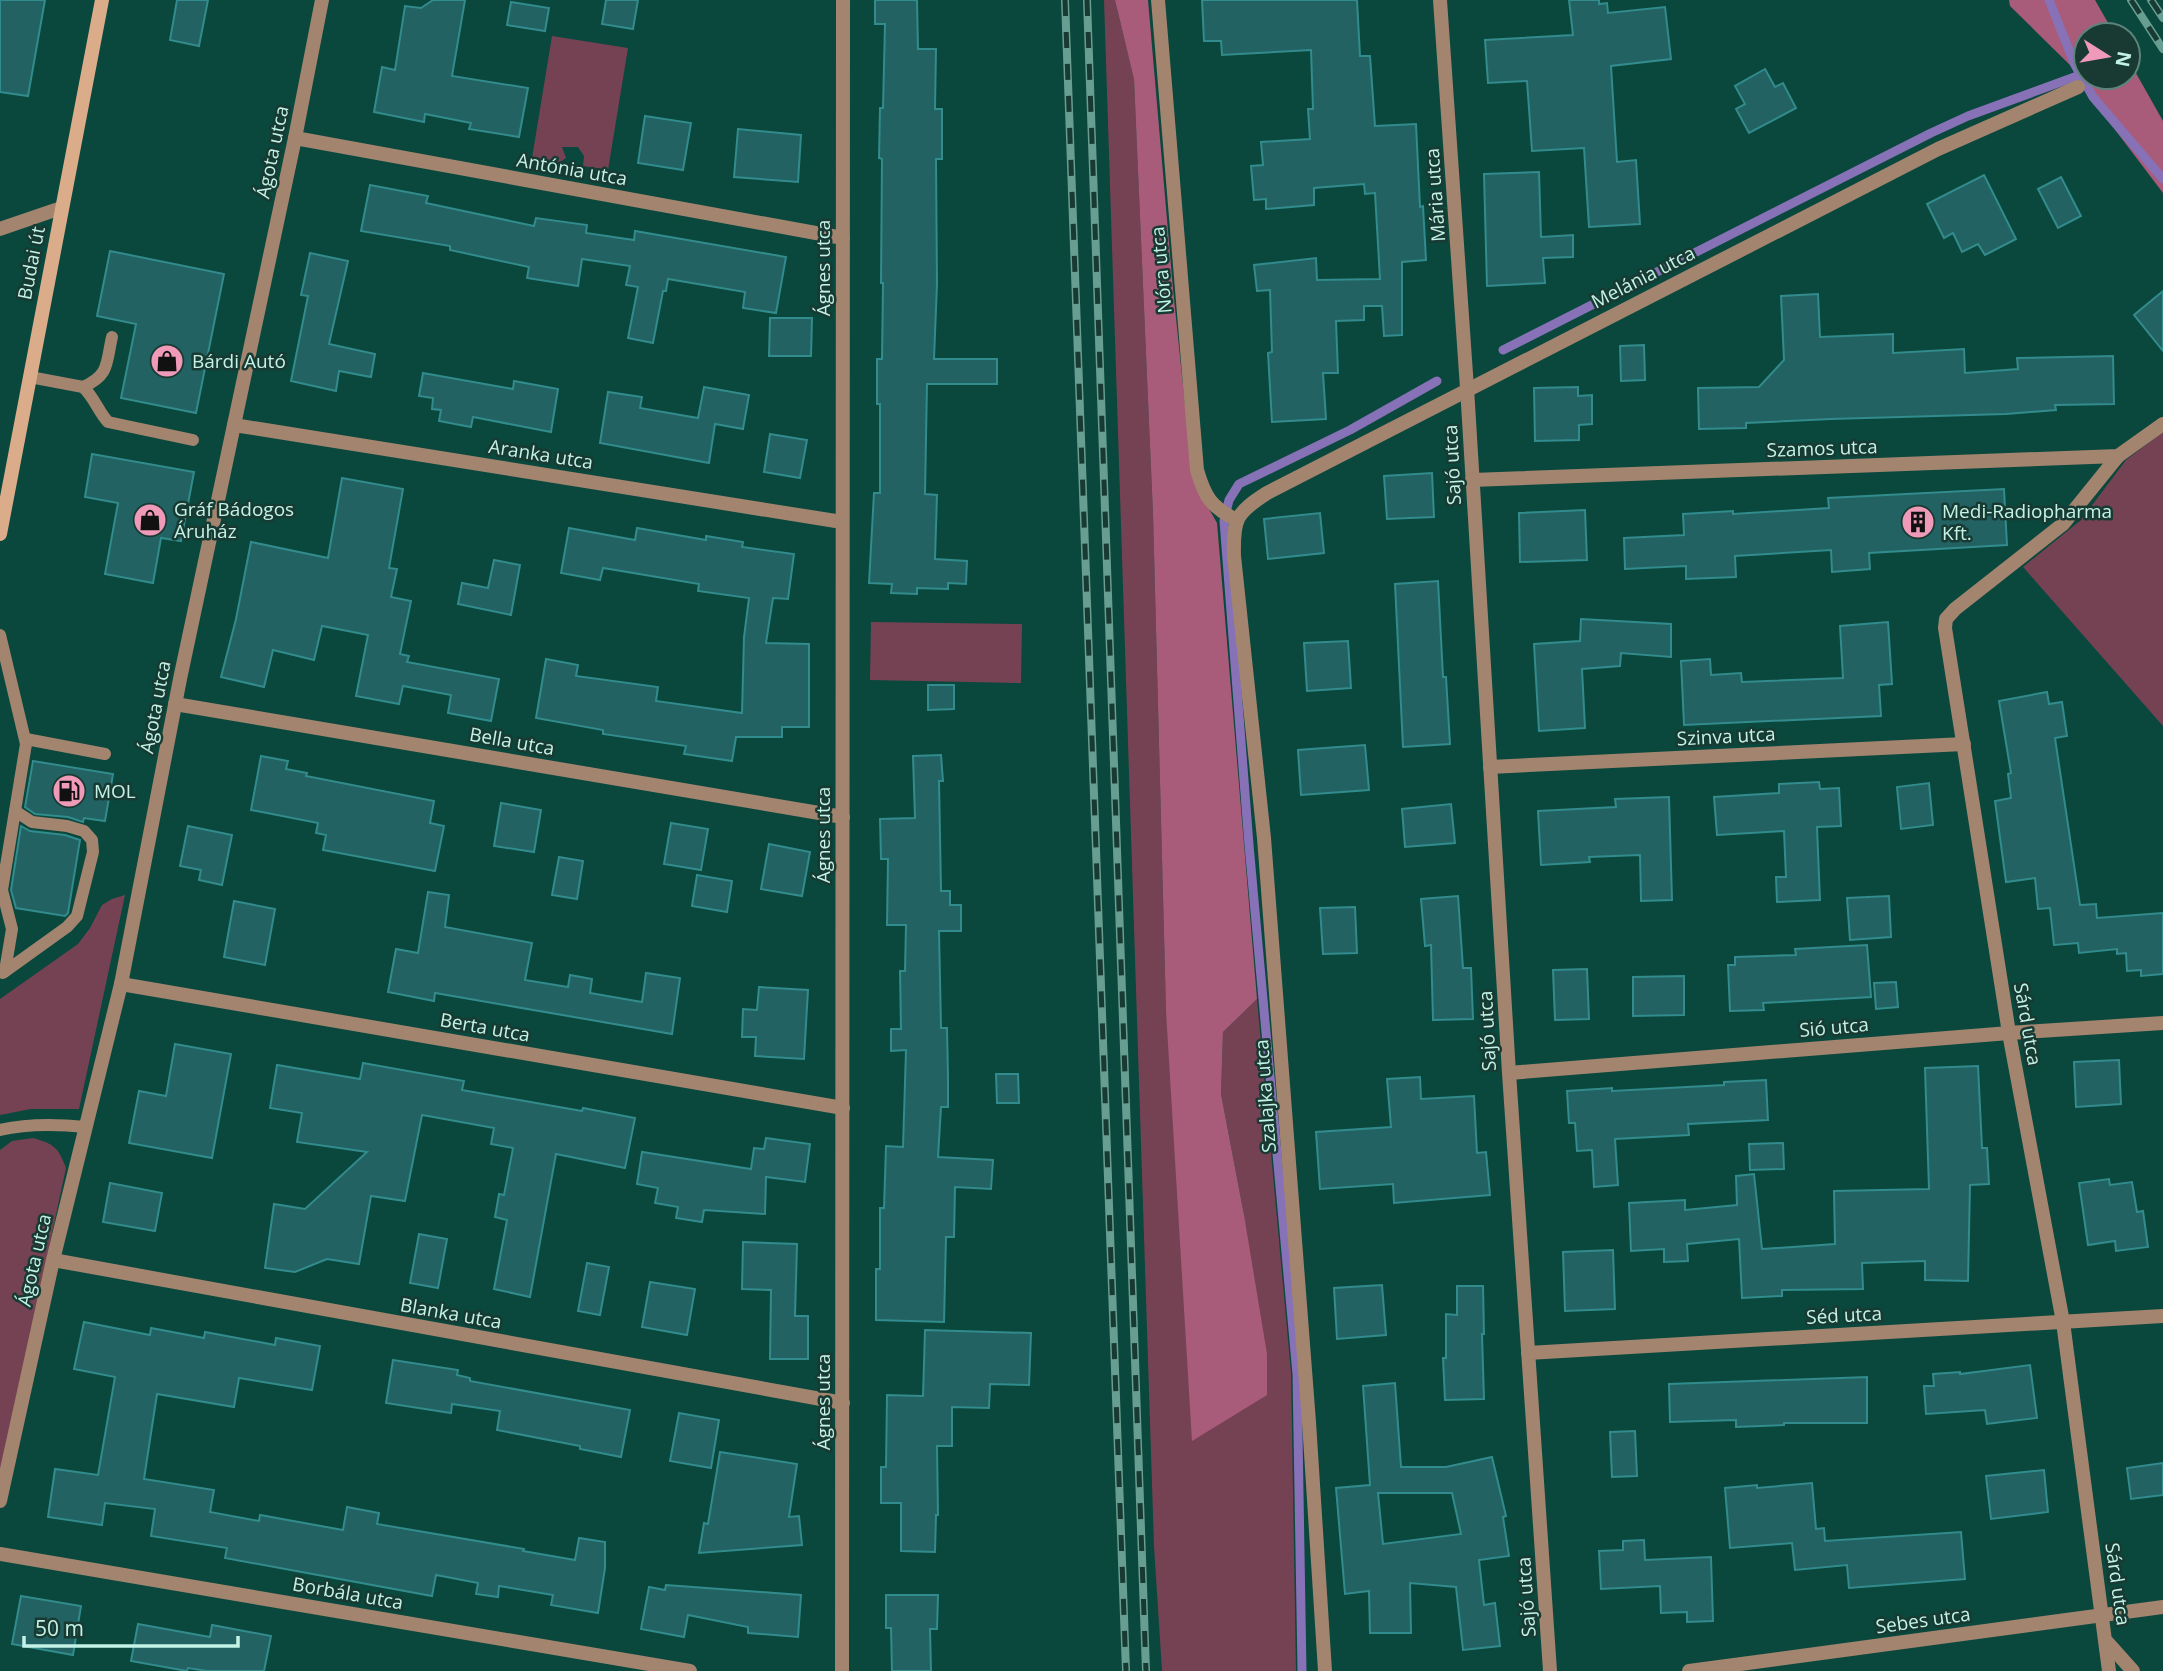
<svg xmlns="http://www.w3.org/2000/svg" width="2163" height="1671" viewBox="0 0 2163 1671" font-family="'Open Sans',sans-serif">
<rect width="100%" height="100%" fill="#0a473c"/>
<g fill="#754254">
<polygon points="1104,0 1115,0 1134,78 1153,514 1166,1011 1244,1215 1221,1094 1223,1032 1257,999 1291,1373 1296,1671 1162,1671 1154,1546"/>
<polygon points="552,36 628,48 608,170 583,166 584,156 578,147 562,147 566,158 560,162 532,158"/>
<polygon points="2163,432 2163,726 2023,567 2081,520 2126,460"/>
<polygon points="871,622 1022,624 1021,683 870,680"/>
<polygon points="125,895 79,1109 31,1109 0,1115 0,999 78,944 90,928 102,905 112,899"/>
<path d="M33,1138C54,1144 58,1147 66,1168L0,1474V1150L12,1141Z"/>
</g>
<g fill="#a95c79">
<polygon points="1115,0 1148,0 1173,289 1191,463 1200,493 1217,523 1257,999 1223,1032 1221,1094 1244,1215 1267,1354 1267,1395 1192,1441 1166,1011 1153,514 1134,79"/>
<polygon points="2009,0 2095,0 2115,35 2086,35 2086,77 2128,77 2128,59 2163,121 2163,193 2091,98 2072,67 2010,6"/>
</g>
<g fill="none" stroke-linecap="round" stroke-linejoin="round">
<g stroke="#8771b7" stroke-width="9">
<polyline points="2049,0 2075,65 2093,97 2163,179"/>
<polyline points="1503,350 1931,133 1968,116 2080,75"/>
<polyline points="1302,1671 1297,1374 1249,845 1224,521 1229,500 1239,484 1350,430 1437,381"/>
</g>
</g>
<g fill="#236263" stroke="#328b8c" stroke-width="2" fill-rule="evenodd">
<polygon points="0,0 45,0 28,96 0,92"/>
<polygon points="177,0 208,0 199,46 170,40"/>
<polygon points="433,0 465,0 452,76 528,88 519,137 469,129 471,123 425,114 424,122 374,112 382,67 395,70 405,6 421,8"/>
<polygon points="606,0 638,0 633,29 602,24"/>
<polygon points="875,0 917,0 918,49 936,49 935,109 942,109 942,159 936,159 937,284 934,359 997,359 997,384 927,384 925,494 937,495 935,559 967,561 966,584 948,583 948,589 917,588 917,594 891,593 892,584 869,583 874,493 880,493 880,404 877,404 877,359 882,359 883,283 881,283 882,159 879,158 880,108 883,108 885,24 875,24"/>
<polygon points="1202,0 1357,0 1360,56 1370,56 1375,126 1416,124 1420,207 1423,206 1426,260 1402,262 1402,335 1384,336 1382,306 1364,306 1364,320 1336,321 1338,373 1323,373 1326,419 1272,422 1268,353 1272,352 1270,290 1257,291 1254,265 1316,258 1317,280 1380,279 1375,193 1365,194 1364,184 1314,188 1314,205 1266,209 1266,199 1254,200 1251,166 1263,165 1261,142 1310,139 1308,109 1313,109 1311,50 1222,55 1221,41 1204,41"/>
<polygon points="1569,0 1599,0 1599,4 1607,3 1608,13 1665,7 1671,59 1611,66 1617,162 1636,160 1640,224 1589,227 1584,148 1532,151 1527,81 1488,83 1485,40 1573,35"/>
<polygon points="511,2 549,8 545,31 507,25"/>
<polygon points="1765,69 1775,87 1783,83 1796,108 1749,133 1736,109 1745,104 1735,86"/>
<polygon points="645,116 691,123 683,170 638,163"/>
<polygon points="738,129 801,135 798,182 734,177"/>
<polygon points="1539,172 1541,237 1573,235 1573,257 1543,258 1545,283 1487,286 1484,174"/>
<polygon points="1984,175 2016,239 1985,255 1978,244 1962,252 1953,233 1944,238 1927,204"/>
<polygon points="2061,177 2081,216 2058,228 2038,189"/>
<polygon points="370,185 428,196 426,203 534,226 536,218 587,225 586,233 634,240 635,231 786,257 776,313 743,308 745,292 668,279 666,291 663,291 653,343 628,338 638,287 626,285 630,266 582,259 578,286 527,278 529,267 450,250 450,246 361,231"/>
<polygon points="110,251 224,274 196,413 121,398 136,324 97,316"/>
<polygon points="310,253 348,261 329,344 375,354 371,377 339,371 336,391 291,381 308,296 301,295"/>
<polygon points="2163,291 2163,351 2134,315"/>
<polygon points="1818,294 1820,337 1893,334 1893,353 1964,349 1965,373 2018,369 2017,358 2113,356 2114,404 2055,405 2056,410 2006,414 1831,419 1746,423 1746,428 1699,429 1698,388 1759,387 1784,360 1781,296"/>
<polygon points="770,318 812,318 811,356 769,356"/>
<polygon points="1644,345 1645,380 1621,381 1620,346"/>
<polygon points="423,373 513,389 514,381 558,389 551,432 473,417 471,427 439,421 441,410 432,409 433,398 419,396"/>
<polygon points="704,387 749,395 743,429 715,424 709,463 600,443 608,392 642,397 640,408 698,418"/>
<polygon points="1578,387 1578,396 1592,395 1592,424 1579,425 1579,440 1535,441 1534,388"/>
<polygon points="770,434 807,440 800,478 764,472"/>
<polygon points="92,454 194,472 181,541 161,538 153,583 105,574 118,503 85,497"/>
<polygon points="1432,473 1434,517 1387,519 1384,476"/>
<polygon points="342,478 403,489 389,568 397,569 391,597 411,601 400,654 409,656 407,662 499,679 491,721 448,713 451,695 403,686 399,704 356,696 368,635 322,626 314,660 273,650 264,687 221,677 236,619 251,542 328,558"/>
<polygon points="2004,489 2007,545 1869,553 1870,569 1832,572 1831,550 1735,556 1736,577 1686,579 1686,566 1625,569 1624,538 1684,535 1683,514 1733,511 1733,514 1829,508 1828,498"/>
<polygon points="1585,510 1587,560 1520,562 1519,513"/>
<polygon points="1320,513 1324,553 1268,559 1264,519"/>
<polygon points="569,528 635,540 637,528 706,540 706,536 743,542 742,547 794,554 788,599 773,598 766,643 809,644 809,727 782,727 782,737 736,737 732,761 684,754 686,746 603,734 603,730 536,718 546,659 578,665 576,676 658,687 656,701 742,713 744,637 749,598 698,591 699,584 603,568 600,580 561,573"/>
<polygon points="494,560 520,565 511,615 458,604 462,583 488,588"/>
<polygon points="1438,581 1443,677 1446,677 1450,744 1403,747 1395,584"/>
<polygon points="1581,619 1671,624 1671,657 1621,653 1620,666 1582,669 1585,728 1539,731 1534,644 1580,641"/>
<polygon points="1888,622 1892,684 1879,685 1881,716 1684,725 1681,661 1710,659 1711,675 1741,673 1742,682 1843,678 1840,626"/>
<polygon points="1348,641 1351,688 1307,691 1304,643"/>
<polygon points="928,685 954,685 954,709 928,710"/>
<polygon points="2047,692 2049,704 2062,702 2067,736 2055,738 2080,905 2096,904 2097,918 2163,913 2163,974 2141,976 2141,970 2127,971 2126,953 2117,954 2117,949 2079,953 2078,943 2054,945 2050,908 2038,909 2035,878 2006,882 1995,801 2011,798 2008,774 2011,773 1999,701"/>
<polygon points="1365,745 1369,790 1301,795 1298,750"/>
<polygon points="941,755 943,781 939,781 941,891 950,891 950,905 961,905 961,931 939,931 941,1028 947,1028 948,1077 948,1107 941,1107 938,1157 993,1160 991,1189 955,1187 954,1237 946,1237 944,1322 876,1320 876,1269 880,1269 880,1208 884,1208 886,1146 903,1147 906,1050 891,1051 891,1029 901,1029 900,971 905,971 906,925 887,925 888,859 881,859 880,819 915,818 913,756"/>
<polygon points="261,756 288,761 286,769 307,773 306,776 434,801 430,823 444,826 435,871 323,850 326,835 316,833 318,823 251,810"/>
<polygon points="33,761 113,774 105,821 84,818 83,822 68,817 35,814 25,807"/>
<polygon points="1819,782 1820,789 1839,788 1841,826 1817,827 1820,900 1777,902 1776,877 1786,877 1784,831 1717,835 1714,797 1779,793 1779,784"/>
<polygon points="1929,783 1933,825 1901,829 1897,787"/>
<polygon points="1669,797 1672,900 1641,901 1640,855 1589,857 1590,862 1541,865 1538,811 1616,807 1615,799"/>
<polygon points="501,803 541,810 534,852 494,846"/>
<polygon points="1451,804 1455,843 1405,847 1402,809"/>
<polygon points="671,823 708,829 701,870 664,864"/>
<polygon points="21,826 30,831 65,835 80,840 68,913 65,916 16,908 11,890"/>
<polygon points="188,826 232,835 222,885 199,880 201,870 180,866"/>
<polygon points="769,844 810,852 802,896 761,889"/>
<polygon points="559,857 583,861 577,899 552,895"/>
<polygon points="697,875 732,881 727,912 692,906"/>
<polygon points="428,892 449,895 445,927 532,943 525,980 568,987 570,975 592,979 590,993 642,1002 646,973 680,978 672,1034 435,993 434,1001 388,992 396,949 418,953"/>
<polygon points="1458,896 1463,968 1471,968 1473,1019 1433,1020 1431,945 1425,946 1421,899"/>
<polygon points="1889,896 1891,937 1850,940 1847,898"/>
<polygon points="234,901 275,909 265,965 224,957"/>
<polygon points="1355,907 1357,953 1323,954 1320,908"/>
<polygon points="1867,945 1871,997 1763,1003 1764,1010 1730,1011 1728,965 1735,965 1735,957 1796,955 1795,949"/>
<polygon points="1587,969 1589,1019 1555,1020 1553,970"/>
<polygon points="1684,976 1684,1015 1633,1016 1633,977"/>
<polygon points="1896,982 1898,1007 1876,1009 1874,983"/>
<polygon points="759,987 808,990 804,1059 755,1056 756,1037 742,1037 743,1009 757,1010"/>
<polygon points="175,1044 231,1054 212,1158 129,1143 139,1091 166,1096"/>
<polygon points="2119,1060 2121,1104 2076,1107 2074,1062"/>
<polygon points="363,1063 464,1081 462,1090 582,1111 583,1108 635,1118 625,1168 556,1154 530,1297 494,1289 507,1220 495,1217 499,1194 504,1195 513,1148 491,1144 494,1128 422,1115 405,1201 371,1196 359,1264 327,1259 295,1272 265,1268 274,1204 305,1209 367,1152 297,1142 302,1113 270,1108 277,1065 360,1079"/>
<polygon points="1978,1066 1982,1148 1987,1148 1989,1184 1970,1185 1968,1281 1925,1280 1925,1261 1862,1263 1863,1289 1782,1290 1782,1296 1742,1298 1739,1239 1687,1244 1688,1261 1664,1262 1664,1249 1631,1251 1629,1203 1685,1200 1685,1210 1737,1205 1736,1176 1754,1174 1762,1249 1835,1244 1834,1191 1929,1189 1925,1068"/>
<polygon points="996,1074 1018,1074 1019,1103 997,1103"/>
<polygon points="1420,1077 1421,1099 1474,1096 1477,1153 1486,1152 1490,1195 1394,1203 1393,1184 1320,1189 1316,1132 1391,1127 1387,1079"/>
<polygon points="1766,1080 1768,1120 1688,1124 1689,1135 1615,1139 1618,1185 1594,1187 1592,1150 1577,1151 1575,1123 1569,1123 1567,1091 1612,1088 1612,1091 1724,1085 1724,1082"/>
<polygon points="766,1138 810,1144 805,1182 766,1177 765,1214 704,1210 702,1222 676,1218 678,1207 655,1203 658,1188 637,1184 642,1152 751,1169 754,1148 764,1149"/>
<polygon points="1783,1143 1784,1169 1750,1170 1749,1144"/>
<polygon points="2109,1179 2110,1185 2132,1182 2137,1212 2143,1211 2148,1247 2116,1251 2115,1241 2088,1245 2079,1183"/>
<polygon points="110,1183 162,1193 155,1231 103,1222"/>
<polygon points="419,1234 447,1239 438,1288 410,1283"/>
<polygon points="743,1242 797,1244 795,1316 808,1316 808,1359 770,1359 771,1290 742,1289"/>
<polygon points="1613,1250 1615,1309 1565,1311 1563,1252"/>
<polygon points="587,1263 609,1267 600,1315 578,1311"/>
<polygon points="650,1282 695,1289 687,1335 642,1327"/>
<polygon points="1382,1285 1386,1335 1337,1339 1334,1288"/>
<polygon points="1457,1286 1483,1286 1484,1334 1482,1334 1484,1399 1445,1400 1443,1358 1446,1358 1446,1314 1457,1315"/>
<polygon points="84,1322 150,1335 151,1328 204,1338 205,1332 275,1345 276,1338 320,1346 312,1390 239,1378 234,1407 157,1394 144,1479 214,1490 210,1512 259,1521 260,1515 343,1530 347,1507 379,1513 377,1524 524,1549 523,1551 575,1560 579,1538 605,1542 605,1568 598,1613 551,1605 553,1595 499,1586 498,1597 476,1594 478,1583 436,1575 432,1596 225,1558 227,1548 151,1536 155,1509 105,1503 102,1525 48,1517 55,1469 98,1475 115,1377 74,1369"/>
<polygon points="925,1330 1031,1333 1029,1385 990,1384 989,1408 952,1407 952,1446 937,1446 938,1515 936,1515 935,1552 901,1551 901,1503 881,1503 881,1467 886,1467 887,1395 923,1396"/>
<polygon points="393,1360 458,1370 457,1375 470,1378 470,1381 630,1410 621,1457 580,1449 580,1446 497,1430 500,1411 452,1404 451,1413 386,1403"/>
<polygon points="2030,1365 2037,1418 1987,1424 1985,1410 1926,1414 1924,1386 1934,1386 1933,1374 1960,1372 1960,1374"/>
<polygon points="1867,1377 1867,1423 1784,1423 1784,1425 1736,1427 1736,1420 1670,1422 1669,1384"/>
<path d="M1395,1383L1401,1467H1446L1492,1457L1506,1516L1503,1517L1509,1556L1479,1560L1484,1605L1495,1603L1500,1646L1463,1650L1456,1587L1410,1583L1411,1633H1370L1369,1591L1345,1594L1336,1488L1370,1485L1363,1386ZM1378,1493H1452L1461,1534L1383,1544Z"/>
<polygon points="679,1413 719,1420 711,1468 670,1461"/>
<polygon points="1635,1431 1637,1476 1612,1477 1610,1432"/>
<polygon points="720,1452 797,1464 789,1517 799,1516 802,1545 699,1553 704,1523 708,1524"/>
<polygon points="2163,1463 2163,1495 2131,1499 2127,1468"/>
<polygon points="2044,1470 2048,1512 1991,1519 1986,1476"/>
<polygon points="1812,1483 1816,1529 1824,1528 1825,1541 1961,1532 1965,1579 1849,1588 1847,1565 1795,1570 1792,1543 1730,1548 1725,1488 1757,1485 1757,1488"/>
<polygon points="1644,1540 1645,1560 1711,1557 1713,1621 1687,1622 1687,1612 1661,1613 1660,1586 1601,1589 1599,1551 1623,1550 1623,1541"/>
<polygon points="666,1585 801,1595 798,1637 748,1633 748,1627 688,1615 684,1637 641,1629 649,1587 665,1590"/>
<polygon points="886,1595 938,1595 937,1629 930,1629 931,1671 892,1671 891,1628 886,1628"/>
<polygon points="21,1596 81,1606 73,1655 12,1644"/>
<polygon points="138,1624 210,1637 212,1625 271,1636 264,1671 207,1671 188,1668 187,1671 131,1661"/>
</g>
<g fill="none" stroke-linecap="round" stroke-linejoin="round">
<g stroke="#a2846f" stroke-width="12">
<path d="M30,377L83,387C94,397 98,411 108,422L193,440"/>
<path d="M83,387C110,375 106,363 112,337"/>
<polyline points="0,635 26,744 2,890 12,929 5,971"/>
<polyline points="26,739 105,754"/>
<polyline points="3,973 67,927 77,916 93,852 92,840 84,831 67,826 32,822 15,811"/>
<path d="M0,1130C29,1123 57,1124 86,1127"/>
</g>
<g stroke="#a2846f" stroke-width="14">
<path d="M1158,0L1197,470C1205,498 1211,506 1236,520"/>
<polyline points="1440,0 1467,388 1509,1073 1550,1671"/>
<polyline points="295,138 843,238"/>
<polyline points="0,229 61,208"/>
<polyline points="234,425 842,522"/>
<polyline points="1472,480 2118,456 2163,424"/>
<polyline points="175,704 843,817"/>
<polyline points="1490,767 1964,744"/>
<polyline points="121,984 843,1108"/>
<polyline points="1509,1073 2009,1033 2163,1023"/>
<polyline points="53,1260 843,1403"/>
<polyline points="1528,1353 2163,1316"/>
<polyline points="0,1501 53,1260 121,984 180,679 295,138 322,0"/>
<polyline points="0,1554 690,1671"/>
<polyline points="2107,1642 2133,1671"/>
<polyline points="842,1671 843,0"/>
<path d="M1325,1671L1309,1422L1264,838L1234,556C1233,519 1236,513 1267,493L1938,149L2078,87"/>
<polyline points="1689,1671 2163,1607"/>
<polyline points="2109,1671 2063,1322 2009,1033 1945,628 1946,619 1955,609 2063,524 2118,456"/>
</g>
<polyline stroke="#dbac8a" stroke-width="14" points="0,534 102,0"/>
<defs>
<g id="rail">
<polyline points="1065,0 1126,1671"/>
<polyline points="1087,0 1146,1671"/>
<polyline points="2131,0 2163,49"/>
<polyline points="2151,0 2163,18"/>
</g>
</defs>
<use href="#rail" stroke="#689e92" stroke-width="8"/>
<use href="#rail" stroke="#183a32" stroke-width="5" stroke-dasharray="16" stroke-linecap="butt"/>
</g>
<defs>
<symbol id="shop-disc" viewBox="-11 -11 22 22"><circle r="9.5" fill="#ef9ab8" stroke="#183a32"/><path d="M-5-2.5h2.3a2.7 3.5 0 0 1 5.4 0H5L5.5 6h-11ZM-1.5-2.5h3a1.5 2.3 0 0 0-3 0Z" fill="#111"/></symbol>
<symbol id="building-disc" viewBox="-11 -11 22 22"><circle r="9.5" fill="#ef9ab8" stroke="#183a32"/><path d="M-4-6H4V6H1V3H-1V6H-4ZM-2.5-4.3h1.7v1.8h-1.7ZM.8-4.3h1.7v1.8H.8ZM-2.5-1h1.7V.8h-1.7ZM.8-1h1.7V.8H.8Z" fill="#111"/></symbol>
<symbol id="fuel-disc" viewBox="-11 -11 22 22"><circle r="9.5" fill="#ef9ab8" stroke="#183a32"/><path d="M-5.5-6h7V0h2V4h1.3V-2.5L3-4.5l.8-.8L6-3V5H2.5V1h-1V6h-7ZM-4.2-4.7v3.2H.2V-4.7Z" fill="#111"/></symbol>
</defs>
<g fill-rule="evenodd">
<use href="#shop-disc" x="148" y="342" width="38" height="38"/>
<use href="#shop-disc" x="131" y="501" width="38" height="38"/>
<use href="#building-disc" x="1899" y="503" width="38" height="38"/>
<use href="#fuel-disc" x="50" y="772" width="38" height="38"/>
</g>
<g text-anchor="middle" stroke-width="5" stroke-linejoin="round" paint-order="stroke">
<g font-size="19" fill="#c3f3e6" stroke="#183a32">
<text transform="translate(272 152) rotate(-78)" y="7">Ágota utca</text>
<text transform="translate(572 169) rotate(10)" y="7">Antónia utca</text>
<text transform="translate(1435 195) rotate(-94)" y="7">Mária utca</text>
<text transform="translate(31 263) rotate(-79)" y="7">Budai út</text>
<text transform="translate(823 268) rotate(-90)" y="7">Ágnes utca</text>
<text transform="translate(1161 270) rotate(-95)" y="7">Nóra utca</text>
<text transform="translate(1643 277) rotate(-27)" y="7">Melánia utca</text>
<text transform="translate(1822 448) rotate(-2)" y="7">Szamos utca</text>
<text transform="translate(541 454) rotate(9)" y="7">Aranka utca</text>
<text transform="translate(1452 465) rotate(-93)" y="7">Sajó utca</text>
<text transform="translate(155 707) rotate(-79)" y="7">Ágota utca</text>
<text transform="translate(1726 736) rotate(-3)" y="7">Szinva utca</text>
<text transform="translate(512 741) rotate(10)" y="7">Bella utca</text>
<text transform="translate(823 835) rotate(-90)" y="7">Ágnes utca</text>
<text transform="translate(2028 1024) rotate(80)" y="7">Sárd utca</text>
<text transform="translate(485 1027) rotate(10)" y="7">Berta utca</text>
<text transform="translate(1834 1027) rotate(-5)" y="7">Sió utca</text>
<text transform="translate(1487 1031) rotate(-93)" y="7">Sajó utca</text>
<text transform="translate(1265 1096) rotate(-94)" y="7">Szalajka utca</text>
<text transform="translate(34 1260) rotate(-77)" y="7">Ágota utca</text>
<text transform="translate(451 1313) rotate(10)" y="7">Blanka utca</text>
<text transform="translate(1844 1315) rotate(-3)" y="7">Séd utca</text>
<text transform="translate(823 1402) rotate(-90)" y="7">Ágnes utca</text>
<text transform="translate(2118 1584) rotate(82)" y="7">Sárd utca</text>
<text transform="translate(348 1593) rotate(10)" y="7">Borbála utca</text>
<text transform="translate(1526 1597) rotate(-94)" y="7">Sajó utca</text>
<text transform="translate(1923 1620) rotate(-8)" y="7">Sebes utca</text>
</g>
<g font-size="19" fill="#c3f3e6" stroke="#183a32" text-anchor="start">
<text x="192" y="368">Bárdi Autó</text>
<text x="174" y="516">Gráf Bádogos<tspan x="174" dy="22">Áruház</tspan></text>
<text x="1942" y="518">Medi-Radiopharma<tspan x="1942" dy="22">Kft.</tspan></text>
<text x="94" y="798">MOL</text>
</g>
</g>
<g transform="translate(2107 56) rotate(101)"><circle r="33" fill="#183a32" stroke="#5c847a" stroke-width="2"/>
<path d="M0-5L12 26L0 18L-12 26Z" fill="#ef9ab8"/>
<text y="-10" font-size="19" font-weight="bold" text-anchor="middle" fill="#c3f3e6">N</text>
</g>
<path d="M24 1636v10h214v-10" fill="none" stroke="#c3f3e6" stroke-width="3.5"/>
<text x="35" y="1636" font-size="21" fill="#c3f3e6" stroke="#183a32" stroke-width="5" paint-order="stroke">50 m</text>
</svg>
